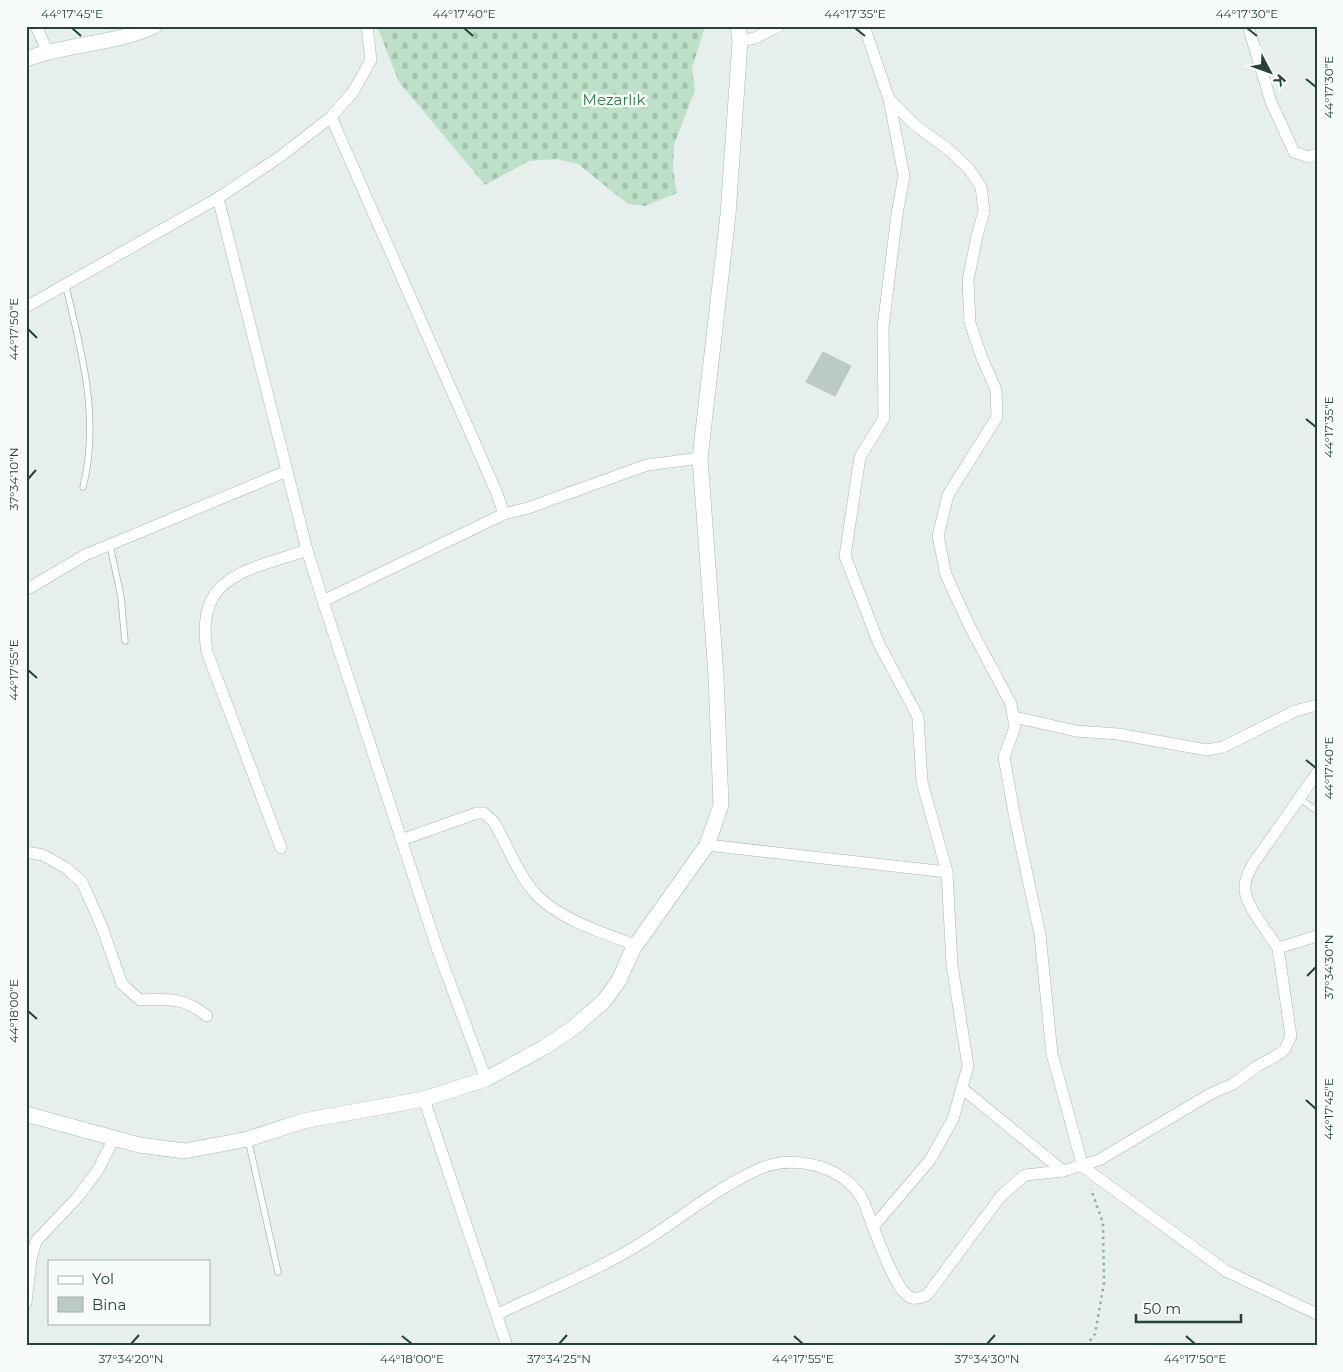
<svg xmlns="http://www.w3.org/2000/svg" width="1343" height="1372" viewBox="0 0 1343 1372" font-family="Montserrat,sans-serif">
<defs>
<pattern id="cemetery-stones" width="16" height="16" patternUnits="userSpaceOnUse" patternTransform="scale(1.25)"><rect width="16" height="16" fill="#bfe0c8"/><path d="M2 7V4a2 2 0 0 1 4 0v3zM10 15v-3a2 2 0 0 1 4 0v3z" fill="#a4c1ad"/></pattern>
</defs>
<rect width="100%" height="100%" fill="#e6efeb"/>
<polygon fill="url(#cemetery-stones)" points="377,26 705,26 692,68 695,90 674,145 673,170 677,193 645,206 628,204 578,164 556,159 529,161 485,185 399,82"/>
<polygon fill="#bbcac4" stroke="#b8c9c2" points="823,352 851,366 835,396 806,382"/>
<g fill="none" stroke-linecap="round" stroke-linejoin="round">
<defs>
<g id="lane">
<path d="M66,287C82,352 100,420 83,487"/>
<polyline points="110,545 121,597 125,641"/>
<polyline points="1299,798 1317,811"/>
<polyline points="248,1139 278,1272"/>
</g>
<g id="street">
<polyline points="36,26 47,50"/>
<polyline points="1248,26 1271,102 1294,152 1309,157 1317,154"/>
<polyline points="740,41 755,38 779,26"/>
<polyline points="889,99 916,126 948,149 969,169 981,187 984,211 977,236 968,280 970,323 982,358 996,390 997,417 948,495 938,536 946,575 970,627 1011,704 1015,727 1004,757 1014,813 1040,935 1052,1054 1083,1167 1226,1271 1317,1314"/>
<polyline points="331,117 496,491 504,514 528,508 647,465 700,458"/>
<polyline points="218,198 307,550 323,601 437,948 486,1079"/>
<polyline points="26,307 218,198 281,156 331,117 353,92 371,60 367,26"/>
<polyline points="26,590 85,555 287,471"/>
<polyline points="323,601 504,514"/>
<polyline points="1014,717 1076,731 1118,734 1207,750 1223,747 1295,711 1317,705"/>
<path d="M401,840L477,813H484L494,822C506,843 518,874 534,892C556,918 605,934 636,945"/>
<polyline points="707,845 947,872"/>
<path d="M281,848L207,652C194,574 248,571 307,550"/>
<path d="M26,852L43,855L66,868L82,882L102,927L122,984L140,1000C168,999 184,997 207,1016"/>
<path d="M1278,948C1269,934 1246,906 1245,890C1244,880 1249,872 1253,864L1317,773"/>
<polyline points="963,1089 1063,1171"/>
<polyline points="424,1099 507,1346"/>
<path d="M873,1227C880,1243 896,1293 912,1298C918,1299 922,1297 927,1295L1001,1196L1025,1175L1063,1171L1099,1160L1212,1093L1233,1084L1256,1067L1279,1054L1285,1049L1291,1036L1278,948L1317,936"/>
<polyline points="26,1303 31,1259 36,1241 77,1198 98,1170 114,1138"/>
<path d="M498,1314C541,1293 587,1275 628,1251C672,1226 710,1191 757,1170C791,1154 838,1164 860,1195C866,1204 869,1217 873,1227L930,1160L953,1119L968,1066L952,965L947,872L922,782L918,717L879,644L845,556L860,457L884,418L883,327L897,214L904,176L889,99L864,26"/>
</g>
<g id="secondary">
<path d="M26,59C68,43 114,45 154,26"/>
<polyline points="26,1114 139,1145 185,1151 248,1139 303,1121 424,1099 486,1079 545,1047 573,1028 604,1001 619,980 633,949 707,845 721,805 716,675 700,458 728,215 740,41 738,26"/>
</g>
</defs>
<use href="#lane" stroke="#a8b8b2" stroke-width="7"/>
<use href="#street" stroke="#a8b8b2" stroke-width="12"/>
<use href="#secondary" stroke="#a4bbb3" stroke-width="16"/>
<polyline stroke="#86b3a5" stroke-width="2.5" stroke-dasharray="2.5 4" stroke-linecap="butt" points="1086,1346 1095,1334 1104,1283 1103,1223 1091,1189"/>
<use href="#lane" stroke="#fff" stroke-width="5.5"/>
<use href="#street" stroke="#fff" stroke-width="11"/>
<use href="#secondary" stroke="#fff" stroke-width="15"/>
</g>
<path fill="none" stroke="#24423a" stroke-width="2" d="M72,28L81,36M464,28L473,36M855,28L865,36M1247,28L1257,36M1306,79L1316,87M28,329L37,338M1306,419L1316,427M28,479L36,470M28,670L37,678M1306,760L1316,768M1307,976L1316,967M28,1011L37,1019M1306,1100L1316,1109M402,1336L412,1344M794,1336L803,1344M1186,1336L1195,1344M131,1344L139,1335M559,1344L567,1335M987,1344L995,1335"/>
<g text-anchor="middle" stroke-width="5" stroke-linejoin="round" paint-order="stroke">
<g font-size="15" fill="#2d7a4b" stroke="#f7fbf9">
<text x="614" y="105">Mezarlık</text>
</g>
</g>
<rect width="1343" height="1372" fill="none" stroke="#f7fbf9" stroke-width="55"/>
<rect x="48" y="1260" width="162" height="65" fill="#f7fbf9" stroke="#a3b1ad"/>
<rect x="58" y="1276" width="25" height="8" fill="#ffffff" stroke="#a3b1ad"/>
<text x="92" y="1284" font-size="15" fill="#24423a">Yol</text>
<rect x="58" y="1297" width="25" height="15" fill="#bbcac4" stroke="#a3b1ad"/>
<text x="92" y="1310" font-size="15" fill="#24423a">Bina</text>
<g transform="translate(1270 72) rotate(131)" stroke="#f7fbf9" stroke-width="4" paint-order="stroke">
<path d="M0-4L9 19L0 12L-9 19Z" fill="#24423a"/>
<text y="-8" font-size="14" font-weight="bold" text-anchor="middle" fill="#24423a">K</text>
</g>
<path d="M1136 1314v8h105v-8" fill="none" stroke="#24423a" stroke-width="2.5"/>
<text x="1143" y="1314" font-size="15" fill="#24423a" stroke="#f7fbf9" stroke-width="4" paint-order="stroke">50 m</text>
<rect x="28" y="28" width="1288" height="1316" fill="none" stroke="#24423a" stroke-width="2"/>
<g font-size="12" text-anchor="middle" fill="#24423a">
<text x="72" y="18">44°17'45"E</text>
<text x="464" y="18">44°17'40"E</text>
<text x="855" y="18">44°17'35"E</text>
<text x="1247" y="18">44°17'30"E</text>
<text transform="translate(1329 87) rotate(-90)" y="4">44°17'30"E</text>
<text transform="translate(14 329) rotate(-90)" y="4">44°17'50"E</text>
<text transform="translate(1329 427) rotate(-90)" y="4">44°17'35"E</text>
<text transform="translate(14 479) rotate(-90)" y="4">37°34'10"N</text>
<text transform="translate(14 670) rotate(-90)" y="4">44°17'55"E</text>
<text transform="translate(1329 768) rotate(-90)" y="4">44°17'40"E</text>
<text transform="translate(1329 967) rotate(-90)" y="4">37°34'30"N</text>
<text transform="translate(14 1011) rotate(-90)" y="4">44°18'00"E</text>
<text transform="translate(1329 1109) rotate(-90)" y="4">44°17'45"E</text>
<text x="131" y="1363">37°34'20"N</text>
<text x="412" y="1363">44°18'00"E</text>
<text x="559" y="1363">37°34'25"N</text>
<text x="803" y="1363">44°17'55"E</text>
<text x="987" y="1363">37°34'30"N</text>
<text x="1195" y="1363">44°17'50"E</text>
</g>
</svg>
